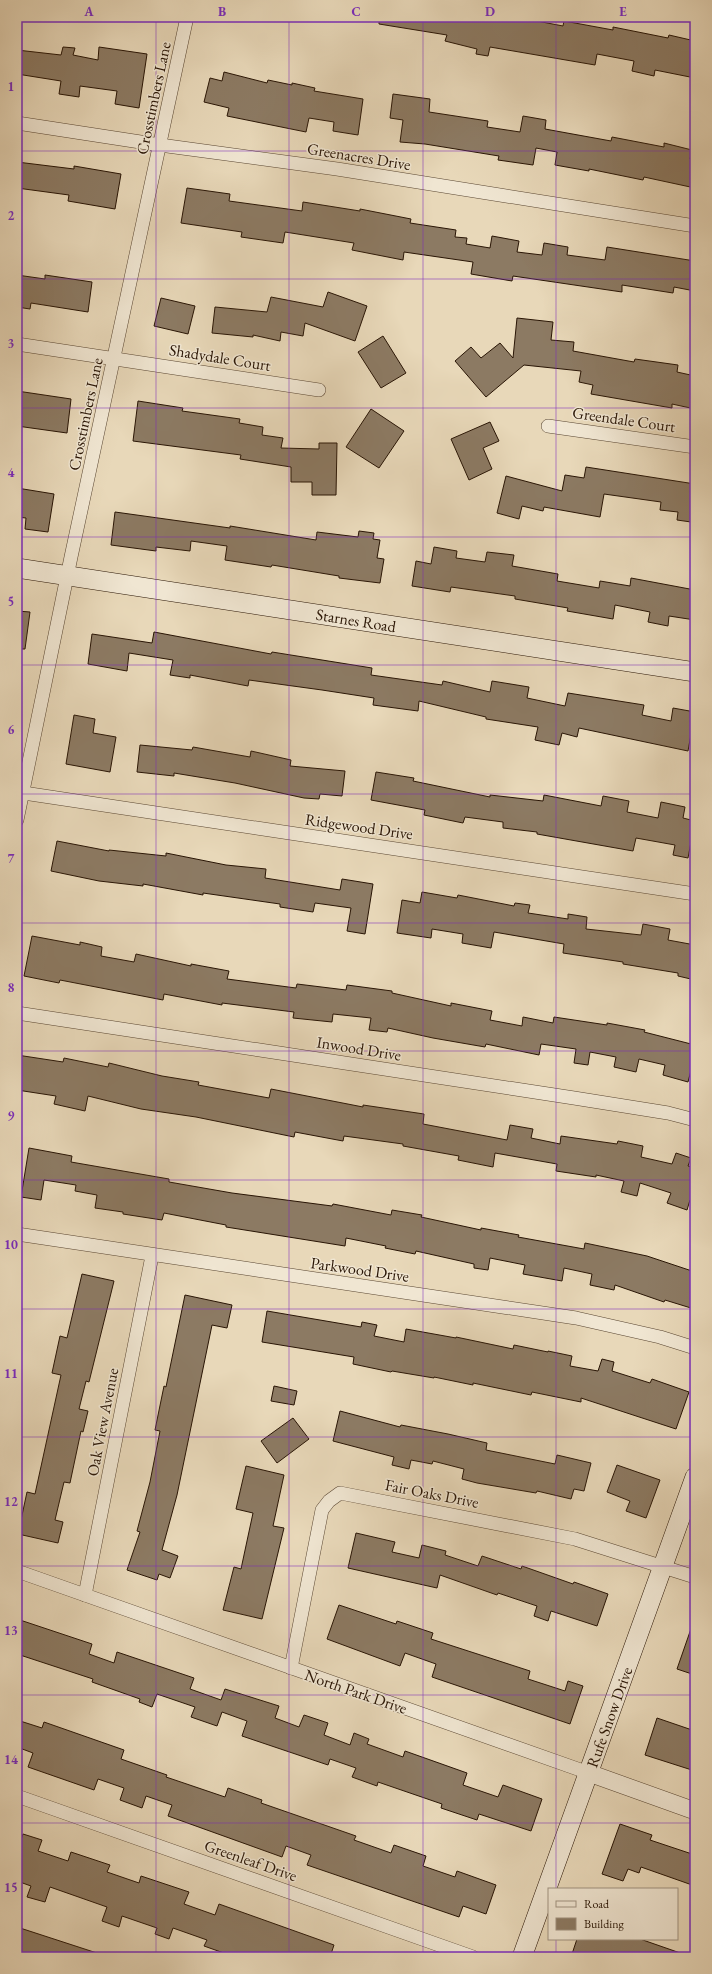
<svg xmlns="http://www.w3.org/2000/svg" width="712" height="1974" viewBox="0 0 712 1974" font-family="'EB Garamond',serif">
<rect width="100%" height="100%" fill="#e8d8b9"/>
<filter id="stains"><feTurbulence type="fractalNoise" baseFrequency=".005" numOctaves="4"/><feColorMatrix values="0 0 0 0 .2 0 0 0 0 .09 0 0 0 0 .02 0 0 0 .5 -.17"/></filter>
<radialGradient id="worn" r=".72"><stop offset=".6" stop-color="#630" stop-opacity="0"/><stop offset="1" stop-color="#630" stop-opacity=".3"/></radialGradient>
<g fill="#8c7a63" stroke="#291505">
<polygon points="379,17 461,17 475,20 476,17 516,17 563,26 564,21 613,30 613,27 668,38 669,35 695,41 695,78 655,70 654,76 632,71 634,61 597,54 595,65 490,47 488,56 476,54 477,49 445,41 447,35 379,24"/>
<polygon points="63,47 75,48 73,55 98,60 99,47 147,54 139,108 115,104 117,91 80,86 79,97 59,94 61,81 17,74 17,50 61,55"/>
<polygon points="224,72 267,83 268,80 292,85 292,83 315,88 314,91 363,99 358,135 333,131 334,122 309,118 306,132 227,116 229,108 204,102 210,78 222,81"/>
<polygon points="393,94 430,99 429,112 488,121 487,127 520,132 523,116 546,120 545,129 611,141 612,137 664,147 664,143 692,150 690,159 695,160 695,188 644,177 643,180 589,169 589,171 555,165 557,152 536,148 533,165 498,160 499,156 425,144 400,142 403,120 390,118"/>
<polygon points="17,162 74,169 74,166 121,174 115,209 68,201 69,195 17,188"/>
<polygon points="187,188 230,194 229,201 302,211 303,202 360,211 360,209 411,219 410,223 456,230 455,237 467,238 466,244 490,248 492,236 519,241 517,252 542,255 544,243 568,247 567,255 605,260 607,247 695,261 695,291 674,287 673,293 622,285 622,292 513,276 512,281 471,274 473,262 404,252 403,260 352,250 354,243 285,232 283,243 241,237 242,232 181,223"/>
<polygon points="17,275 45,279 45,275 92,282 88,312 31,303 30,309 17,307"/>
<polygon points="328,292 367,306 355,341 305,323 303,336 281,332 280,341 253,335 253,337 212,333 215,307 267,312 271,297 323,307"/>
<polygon points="161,298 195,306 188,334 154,326"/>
<polygon points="517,318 553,322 551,340 574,342 573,351 634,362 635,359 678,365 677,372 695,376 695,409 672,404 672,408 591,394 593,385 579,382 581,371 524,365 486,397 455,361 471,347 481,358 500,343 513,358"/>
<polygon points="383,336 406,373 381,388 358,352"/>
<polygon points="17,391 71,399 67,433 17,426"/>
<polygon points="138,401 183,408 182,411 240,419 239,423 263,427 262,435 283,438 281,448 319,449 319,443 337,443 336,495 312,495 312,482 291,482 291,467 240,459 241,455 133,441"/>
<polygon points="371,409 404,431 379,468 346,447"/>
<polygon points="490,422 499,441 483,448 492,469 469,480 451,439"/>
<polygon points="586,467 695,484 695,516 692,515 691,522 677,520 678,512 660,510 661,502 604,494 600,517 544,507 543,511 522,506 519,519 497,513 506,476 562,491 565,475 584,478"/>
<polygon points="17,488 54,494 48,532 25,529 26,518 17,517"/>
<polygon points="115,512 230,528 230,526 316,540 317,532 358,537 359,531 374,533 373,539 380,540 377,558 384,559 380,583 339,578 339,576 272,565 271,567 225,560 227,546 191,541 190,551 156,547 156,551 111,545"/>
<polygon points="434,547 457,551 456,558 485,562 487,552 514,555 512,566 558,574 557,581 599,588 600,581 630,586 631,578 695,590 695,620 669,616 668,626 648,622 650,612 615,605 613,619 567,611 568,608 515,599 515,596 451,587 450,592 412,586 416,561 431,564"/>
<polygon points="17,611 30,612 25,649 17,649"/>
<polygon points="154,632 271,654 272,652 372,668 371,675 442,685 443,681 490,692 492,681 529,687 527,698 565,706 568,693 644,705 642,715 671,721 673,708 695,712 688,751 579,728 577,737 562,733 559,745 535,740 538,727 486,719 486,717 419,701 418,711 373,705 374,698 322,690 249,680 248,686 190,675 190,678 170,675 173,660 129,653 127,671 88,664 92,634 152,643"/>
<polygon points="74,715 95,719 93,733 116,737 110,772 66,764"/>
<polygon points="140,745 192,750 193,747 250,757 251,751 291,760 290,766 345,771 342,796 320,794 319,799 304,798 235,783 174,773 174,776 137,772"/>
<polygon points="376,772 414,778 413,781 490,797 490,795 543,801 544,795 601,806 603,796 629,801 627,812 658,818 661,802 685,807 683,818 695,821 688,858 673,855 675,845 636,838 633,851 537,834 537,832 503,828 503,822 465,817 463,823 424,815 425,810 371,800"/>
<polygon points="57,841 109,851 109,850 166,856 166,853 226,865 266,869 265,878 340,890 342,879 373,884 365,934 347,931 351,908 315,903 313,912 280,907 280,904 203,893 203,895 143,884 143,886 99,881 51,871"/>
<polygon points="422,892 457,898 458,895 514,906 515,903 530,905 528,913 568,919 568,914 587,917 586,929 641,935 643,924 670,929 668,940 695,945 695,980 678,976 678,973 623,964 623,962 563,953 564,944 494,932 491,948 462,943 463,934 432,929 431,938 397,933 402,900 420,903"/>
<polygon points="32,936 80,945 80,942 102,947 101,956 134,962 136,954 191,966 191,964 229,971 227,979 296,988 297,984 346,990 347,985 392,991 392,993 451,1006 451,1003 492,1011 490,1020 522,1026 523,1017 553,1023 554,1017 607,1025 607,1023 645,1030 644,1032 695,1045 695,1055 688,1082 663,1075 665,1065 639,1059 636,1072 614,1067 616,1057 590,1052 588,1065 574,1063 576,1049 541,1044 539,1055 486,1044 485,1047 433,1038 388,1028 387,1032 369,1030 371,1018 333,1014 332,1022 293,1018 294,1012 222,1003 222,1005 164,994 163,1000 60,980 59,983 24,976"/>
<polygon points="17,1055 63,1062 64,1058 108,1067 109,1063 162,1076 199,1082 198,1085 269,1098 271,1089 363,1107 363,1105 424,1114 423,1124 507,1140 510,1125 533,1129 531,1138 560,1144 561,1136 617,1144 618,1141 643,1146 641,1157 672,1164 676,1153 691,1158 688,1166 695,1168 695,1202 690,1200 687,1210 667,1203 671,1193 640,1183 637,1196 621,1192 624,1181 596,1175 596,1177 556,1171 557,1164 495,1153 493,1167 458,1160 459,1156 403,1146 403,1144 344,1136 343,1141 295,1132 294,1137 196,1117 141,1109 88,1096 85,1111 54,1104 56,1096 17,1090"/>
<polygon points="29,1148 72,1156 71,1162 169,1179 169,1182 232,1193 332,1206 333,1204 391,1215 392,1210 422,1215 421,1217 481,1230 481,1228 519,1235 518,1237 584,1249 585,1243 647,1256 695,1272 695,1295 691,1308 665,1300 664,1302 615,1285 614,1290 590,1285 592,1274 564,1268 562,1281 523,1274 525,1265 490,1258 488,1270 474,1268 474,1264 416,1251 415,1254 385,1248 386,1246 346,1238 345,1246 226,1227 226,1225 164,1213 162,1220 123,1214 123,1212 95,1208 97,1195 75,1191 76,1185 44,1180 41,1200 21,1197"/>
<polygon points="82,1274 114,1281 89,1382 86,1381 79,1409 88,1411 83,1432 81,1431 70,1483 64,1482 55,1520 63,1522 58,1543 18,1534 27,1492 35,1494 61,1375 52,1373 60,1336 67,1338"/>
<polygon points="185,1295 232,1305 227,1328 212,1325 177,1495 162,1550 178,1556 170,1578 159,1574 157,1580 127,1570 140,1532 137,1531 150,1482 160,1431 155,1430 164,1386 166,1387"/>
<polygon points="267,1311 361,1327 362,1322 377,1325 374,1336 404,1342 406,1329 456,1338 456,1337 513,1349 514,1345 548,1352 548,1351 572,1356 570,1366 598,1371 602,1359 614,1362 612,1371 650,1383 652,1379 689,1392 676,1429 581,1398 581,1402 532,1392 531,1395 473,1383 473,1385 434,1377 434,1378 392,1371 391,1372 353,1364 354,1357 262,1342"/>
<polygon points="274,1386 297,1391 294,1405 271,1401"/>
<polygon points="340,1411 400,1427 401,1425 448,1434 487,1443 486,1450 555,1464 557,1455 591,1463 584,1491 574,1489 571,1499 537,1491 536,1493 477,1483 462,1479 464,1469 433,1461 432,1464 411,1460 409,1469 392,1465 394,1457 333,1441"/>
<polygon points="293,1418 309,1439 277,1463 261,1441"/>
<polygon points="617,1465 660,1480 646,1518 626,1511 630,1501 607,1492"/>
<polygon points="246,1466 284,1475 273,1526 284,1528 262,1619 223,1610 234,1567 241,1569 253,1513 236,1509"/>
<polygon points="356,1533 395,1542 392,1552 419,1558 422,1545 446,1551 445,1555 478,1566 482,1556 521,1569 522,1566 573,1584 574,1582 608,1594 597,1626 551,1611 548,1621 534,1616 537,1606 498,1593 497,1595 440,1575 437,1588 348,1568"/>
<polygon points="339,1605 396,1624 397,1621 433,1633 431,1639 530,1671 528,1679 565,1691 568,1681 583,1686 570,1724 432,1677 436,1664 405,1653 400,1666 327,1639"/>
<polygon points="17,1619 92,1644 89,1654 114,1663 117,1652 194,1678 190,1689 221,1700 225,1689 279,1706 275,1718 299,1727 304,1715 328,1723 324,1735 350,1745 354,1733 369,1739 367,1744 403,1757 405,1751 467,1773 463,1785 498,1797 503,1785 542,1799 531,1831 479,1814 477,1820 441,1808 442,1804 378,1782 377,1786 352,1777 356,1768 330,1759 328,1765 242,1736 247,1721 222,1712 217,1726 191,1717 195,1707 157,1694 152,1707 139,1702 140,1699 92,1682 93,1679 17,1654"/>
<polygon points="693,1623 695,1623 695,1675 677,1669"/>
<polygon points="657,1718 695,1731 695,1771 645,1755"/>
<polygon points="17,1720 42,1728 44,1722 124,1750 121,1759 167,1775 166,1777 225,1797 228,1788 262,1800 261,1803 356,1836 354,1840 391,1853 394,1845 426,1856 423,1866 455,1877 457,1871 496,1885 486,1914 463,1906 459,1917 307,1865 311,1855 286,1846 282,1857 168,1816 172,1805 146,1796 142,1808 120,1800 124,1788 98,1779 94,1790 28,1767 33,1753 17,1747"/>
<polygon points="620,1824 652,1835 650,1840 695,1855 695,1886 641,1867 639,1873 628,1869 623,1881 602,1874"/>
<polygon points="23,1834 42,1840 38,1851 68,1861 71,1852 110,1865 107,1872 139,1883 141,1876 189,1892 184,1904 215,1915 219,1904 334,1945 330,1957 235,1957 204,1946 207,1940 173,1928 169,1939 155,1934 157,1928 122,1916 119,1927 102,1921 107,1907 50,1887 45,1902 27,1897 31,1886 17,1881 17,1850"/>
<polygon points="17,1927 103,1955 103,1957 17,1957"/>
<polygon points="577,1939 640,1939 686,1955 686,1957 571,1957"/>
</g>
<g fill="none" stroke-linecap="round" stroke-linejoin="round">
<defs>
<g id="minor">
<polyline points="17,123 160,145 337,169 695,226"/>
<polyline points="17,344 319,390"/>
<polyline points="548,426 695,447"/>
<polyline points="17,792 695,894"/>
<polyline points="17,820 71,557 187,17"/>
<polyline points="17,1013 574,1098 668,1113 695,1120"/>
<polyline points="17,1234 576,1318 660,1337 695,1348"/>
<polyline points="17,1571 589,1773"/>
<polyline points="85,1595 152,1256"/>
<polyline points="291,1668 322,1510 329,1501 340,1493 575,1539 695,1577"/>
<polyline points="17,1796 473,1957"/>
</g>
<polyline id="tertiary" points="589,1773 695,1811"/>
<g id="secondary">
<polyline points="17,568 695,672"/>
<polyline points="522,1957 695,1477"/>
</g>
</defs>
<use href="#minor" stroke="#594632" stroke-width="14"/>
<use href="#tertiary" stroke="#594632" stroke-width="18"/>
<use href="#secondary" stroke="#291505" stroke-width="20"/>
<use href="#minor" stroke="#f0e6d2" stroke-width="13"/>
<use href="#tertiary" stroke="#f0e6d2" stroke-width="17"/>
<use href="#secondary" stroke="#f0e6d2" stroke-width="19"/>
</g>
<path fill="none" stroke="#7b2cbf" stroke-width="1" stroke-opacity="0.55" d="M156,17V1957M289,17V1957M423,17V1957M556,17V1889M17,151H695M17,279H695M17,408H695M17,537H695M17,665H695M17,794H695M17,923H695M17,1051H695M17,1180H695M17,1309H695M17,1437H695M17,1566H695M17,1695H695M17,1823H695M556,1939V1957"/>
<g text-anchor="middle" stroke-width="3" stroke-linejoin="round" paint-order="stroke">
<g font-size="16" fill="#291505" stroke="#f0e6d2">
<text transform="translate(153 98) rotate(-78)" y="6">Crosstimbers Lane</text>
<text transform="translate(359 156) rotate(9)" y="6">Greenacres Drive</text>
<text transform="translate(220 357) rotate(9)" y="6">Shadydale Court</text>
<text transform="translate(85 414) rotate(-78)" y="6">Crosstimbers Lane</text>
<text transform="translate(624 419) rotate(8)" y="6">Greendale Court</text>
<text transform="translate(356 620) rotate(9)" y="6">Starnes Road</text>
<text transform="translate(359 826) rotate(8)" y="6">Ridgewood Drive</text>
<text transform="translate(359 1048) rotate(9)" y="6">Inwood Drive</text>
<text transform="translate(360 1269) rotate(8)" y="6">Parkwood Drive</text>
<text transform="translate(102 1422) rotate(-79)" y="6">Oak View Avenue</text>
<text transform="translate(432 1493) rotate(11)" y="6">Fair Oaks Drive</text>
<text transform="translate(356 1691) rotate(19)" y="6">North Park Drive</text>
<text transform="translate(609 1717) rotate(-70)" y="6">Rufe Snow Drive</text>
<text transform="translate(251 1860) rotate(19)" y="6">Greenleaf Drive</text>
</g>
</g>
<rect width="712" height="1974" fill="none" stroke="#e8d8b9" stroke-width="44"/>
<rect x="548" y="1888" width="130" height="52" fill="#f0e6d2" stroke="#a09280"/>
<rect x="556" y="1901" width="20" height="6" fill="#f0e6d2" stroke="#a09280"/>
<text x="584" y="1908" font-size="12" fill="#291505">Road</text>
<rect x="556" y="1918" width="20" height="12" fill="#8c7a63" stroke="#a09280"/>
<text x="584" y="1928" font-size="12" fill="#291505">Building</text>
<rect x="22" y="22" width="668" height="1930" fill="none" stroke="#7b2cbf" stroke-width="1.5"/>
<g font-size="13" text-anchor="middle" font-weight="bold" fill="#7b2cbf">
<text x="89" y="16">A</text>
<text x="222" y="16">B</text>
<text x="356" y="16">C</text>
<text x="490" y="16">D</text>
<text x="623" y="16">E</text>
<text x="11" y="91">1</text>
<text x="11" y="220">2</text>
<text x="11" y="348">3</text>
<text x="11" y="477">4</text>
<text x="11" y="606">5</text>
<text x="11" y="734">6</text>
<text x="11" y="863">7</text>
<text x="11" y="992">8</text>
<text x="11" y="1120">9</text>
<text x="11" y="1249">10</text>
<text x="11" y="1378">11</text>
<text x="11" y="1506">12</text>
<text x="11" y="1635">13</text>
<text x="11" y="1764">14</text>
<text x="11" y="1892">15</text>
</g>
<rect width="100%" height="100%" filter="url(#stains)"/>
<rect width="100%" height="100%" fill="url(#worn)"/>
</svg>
